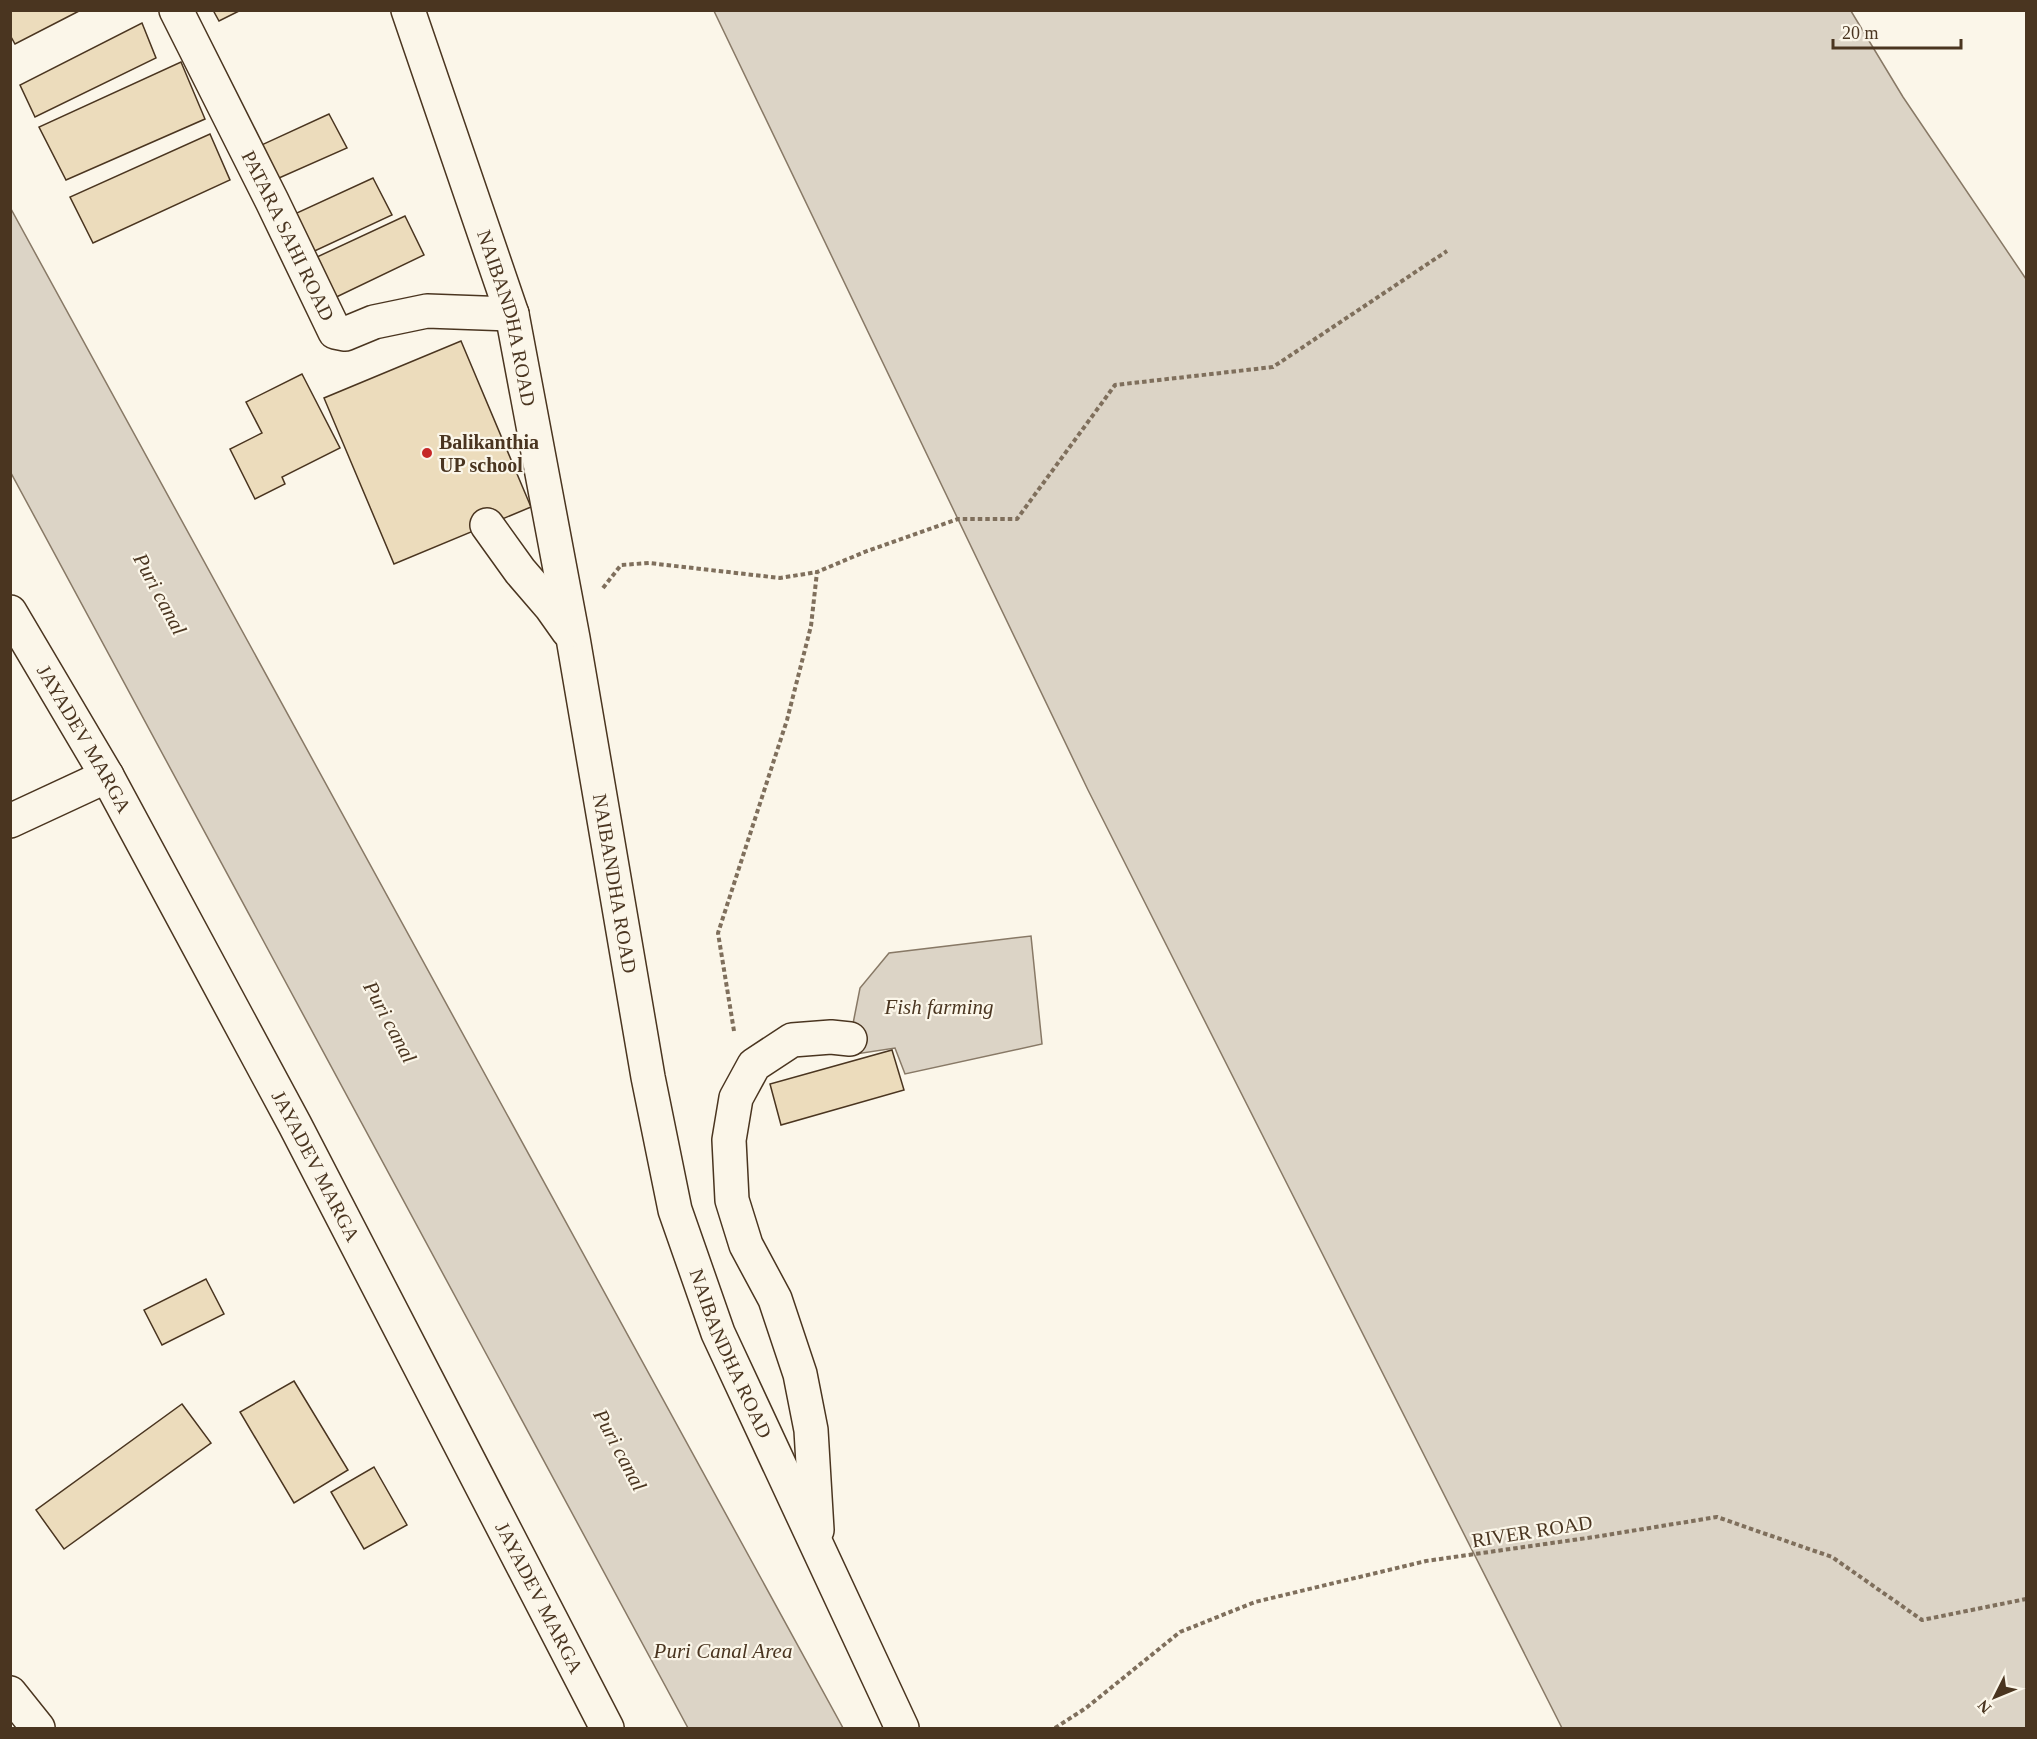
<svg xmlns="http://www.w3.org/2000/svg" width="2037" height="1739" viewBox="0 0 2037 1739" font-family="'Times New Roman',serif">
<rect width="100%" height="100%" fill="#fbf6e9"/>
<g fill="#dcd4c6" stroke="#887966" stroke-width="1.5">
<polygon points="714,11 1851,11 1903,97 2026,279 2026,1728 1562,1728 1088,790"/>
<polygon points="10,209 11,209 843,1728 688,1728 11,473"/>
<polygon points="1031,936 1042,1044 905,1074 895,1048 856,1054 850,1039 860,988 889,953"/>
</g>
<g fill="#ecdcbc" stroke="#4a3520" stroke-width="1.5">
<polygon points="10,10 81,10 15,44 10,35"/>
<polygon points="213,10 241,10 219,21"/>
<polygon points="142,23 156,58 35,117 20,85"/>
<polygon points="181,62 205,119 66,180 39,127"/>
<polygon points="329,114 347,148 270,182 253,149"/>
<polygon points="210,134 230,180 93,243 70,197"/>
<polygon points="373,178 392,215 306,255 288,217"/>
<polygon points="405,216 424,255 326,302 302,264"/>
<polygon points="461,341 531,507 394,564 324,398"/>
<polygon points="302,374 340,448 282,477 285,484 255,499 230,449 262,433 246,402"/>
<polygon points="892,1050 904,1090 781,1125 770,1084"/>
<polygon points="206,1279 224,1314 162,1345 144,1310"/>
<polygon points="294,1381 348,1470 294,1503 240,1412"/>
<polygon points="182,1404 211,1443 64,1549 36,1510"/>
<polygon points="374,1467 407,1525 364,1549 331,1492"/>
</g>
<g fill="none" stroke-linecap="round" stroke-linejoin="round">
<defs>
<g id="minor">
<path id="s1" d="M176,10L272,201L335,332L345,334L374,322L427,311L512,314"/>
<path id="s2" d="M408,10L512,314L573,638L648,1077L675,1210L718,1333L902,1728"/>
<polyline points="487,525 520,571 551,607 568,631"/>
<polyline points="10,821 107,776"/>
<polyline points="817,1530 811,1430 800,1374 775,1299 746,1245 732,1200 729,1140 736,1098 754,1065 792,1040 831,1037 850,1039"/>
<polyline points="10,1693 38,1728"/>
</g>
<g id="major">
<path id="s3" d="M10,612L107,776L295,1125L607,1728"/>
</g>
</defs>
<use href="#minor" stroke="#4a3520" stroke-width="36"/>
<use href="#major" stroke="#4a3520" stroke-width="36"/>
<g stroke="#7f6f5c" stroke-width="4" stroke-dasharray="4.5 3" stroke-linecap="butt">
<polyline points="603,588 621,565 649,563 780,578 817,572"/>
<polyline points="734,1031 718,933 787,720 811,626 817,572 867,551 958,519 1017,519 1115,385 1273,367 1447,251"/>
<polyline points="1055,1728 1086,1708 1180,1632 1255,1602 1426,1561 1594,1537 1717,1517 1832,1557 1922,1620 2026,1599"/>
</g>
<use href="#minor" stroke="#fbf6e9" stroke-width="33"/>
<use href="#major" stroke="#fbf6e9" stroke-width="33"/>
</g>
<circle fill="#c62828" stroke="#fbf6e9" stroke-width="2" cx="427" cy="453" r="6"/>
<g text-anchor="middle" stroke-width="4.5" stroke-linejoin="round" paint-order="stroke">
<g font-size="20" fill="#4a3520" stroke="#fbf6e9">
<text dy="7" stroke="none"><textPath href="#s1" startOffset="252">PATARA SAHI ROAD</textPath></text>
<text dy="7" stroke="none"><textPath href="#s2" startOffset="324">NAIBANDHA ROAD</textPath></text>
<text dy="7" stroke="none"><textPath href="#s3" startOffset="147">JAYADEV MARGA</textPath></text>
<text dy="7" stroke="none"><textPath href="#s2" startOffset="900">NAIBANDHA ROAD</textPath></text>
<text dy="7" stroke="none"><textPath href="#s3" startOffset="633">JAYADEV MARGA</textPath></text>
<text dy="7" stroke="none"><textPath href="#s2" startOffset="1386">NAIBANDHA ROAD</textPath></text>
<text transform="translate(1532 1531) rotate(-9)" y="7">RIVER ROAD</text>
<text dy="7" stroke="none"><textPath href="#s3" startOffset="1119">JAYADEV MARGA</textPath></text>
</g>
<g font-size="20" font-weight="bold" fill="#4a3520" stroke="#fbf6e9" text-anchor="start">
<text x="439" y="449">Balikanthia<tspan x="439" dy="23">UP school</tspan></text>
</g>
<g font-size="21" font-style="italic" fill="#4a3520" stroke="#fbf6e9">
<text transform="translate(160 594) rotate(62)" y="7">Puri canal</text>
<text x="939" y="1014">Fish farming</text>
<text transform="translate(390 1022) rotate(62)" y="7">Puri canal</text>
<text transform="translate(620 1450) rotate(62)" y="7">Puri canal</text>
<text x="723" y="1658">Puri Canal Area</text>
</g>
</g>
<rect width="2037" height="1739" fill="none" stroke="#4a3520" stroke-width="24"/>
<g transform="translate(1995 1697) rotate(227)" stroke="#fbf6e9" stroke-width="4.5" paint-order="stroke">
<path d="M0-4.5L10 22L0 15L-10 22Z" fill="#4a3520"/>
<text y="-9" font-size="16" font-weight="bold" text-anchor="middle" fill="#4a3520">N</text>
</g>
<path d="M1833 39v9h128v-9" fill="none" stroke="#4a3520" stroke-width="3"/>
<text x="1842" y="39" font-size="18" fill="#4a3520" stroke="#fbf6e9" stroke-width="4.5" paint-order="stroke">20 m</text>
</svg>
